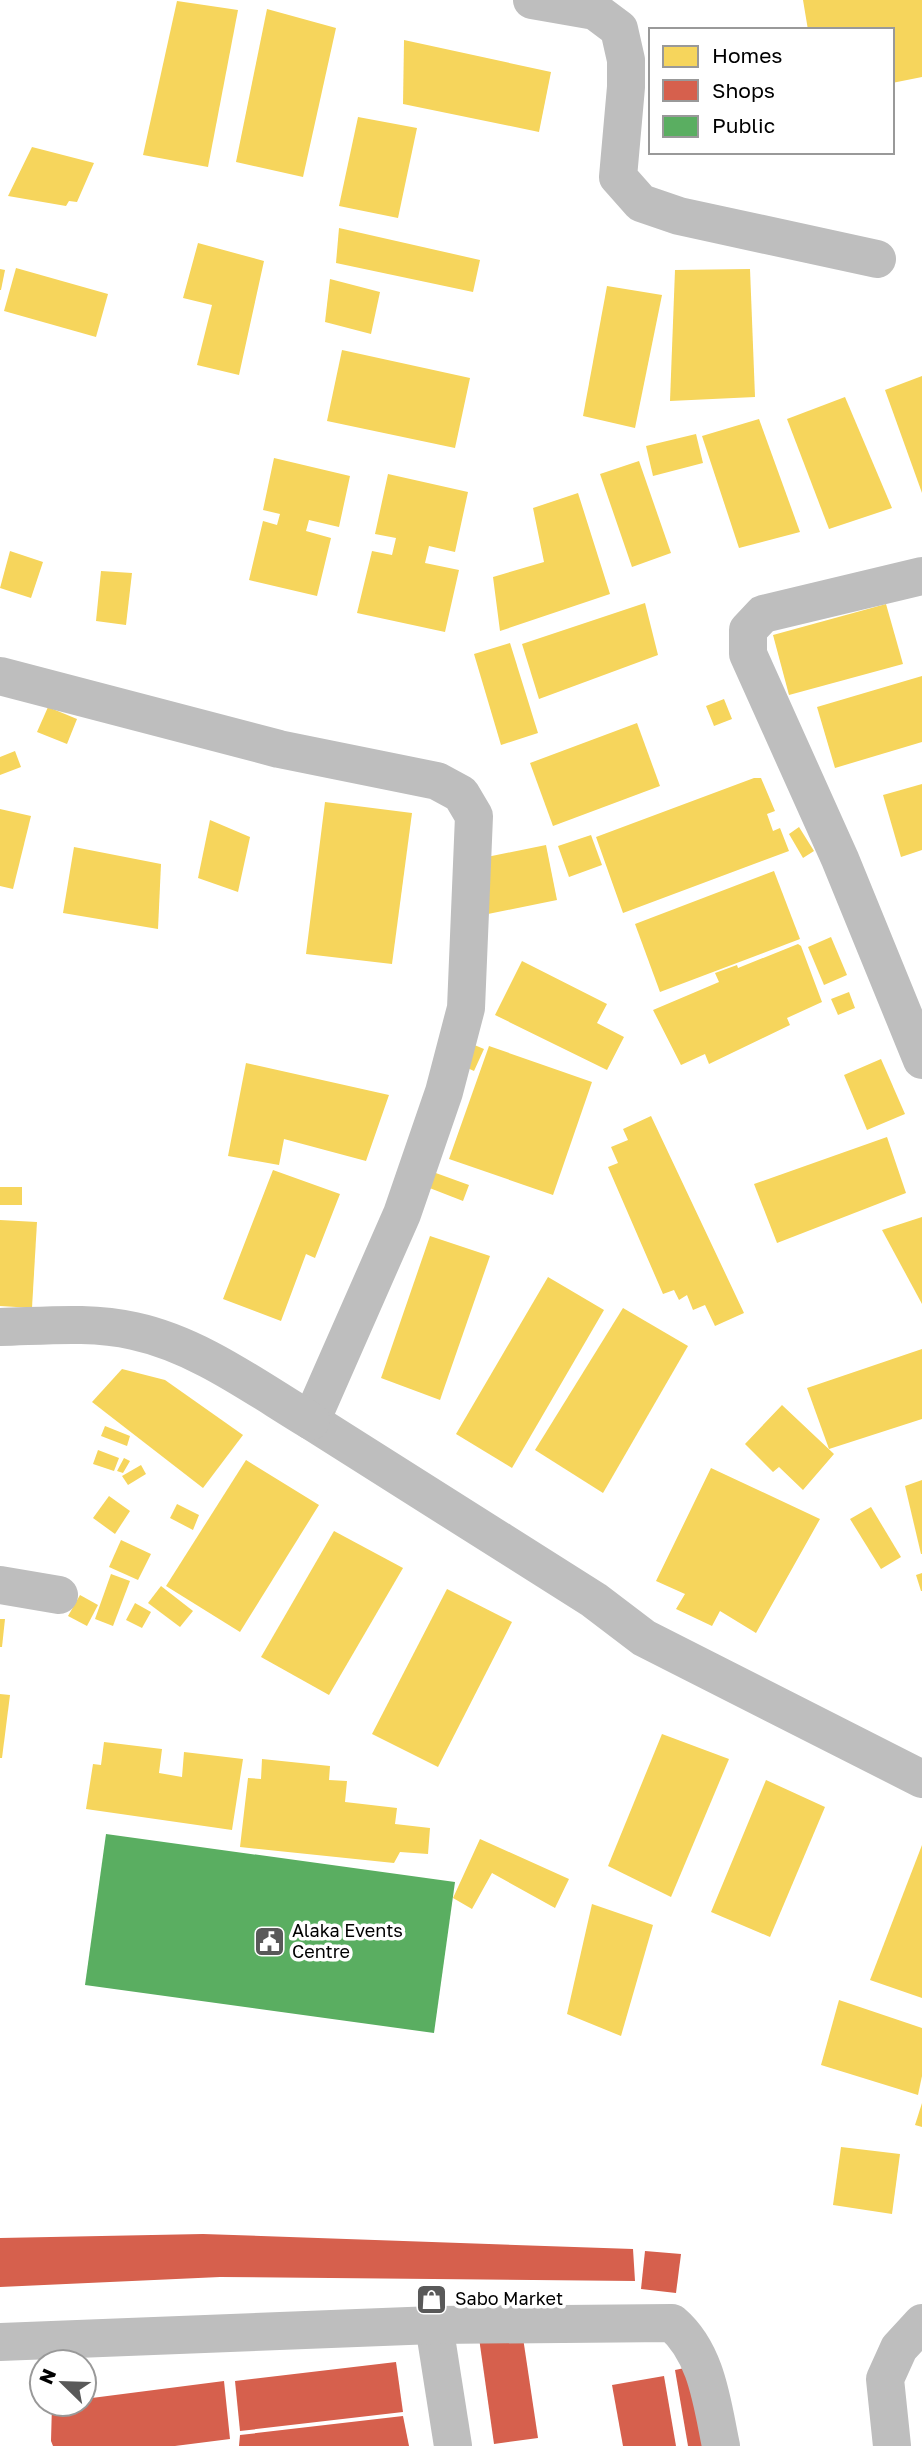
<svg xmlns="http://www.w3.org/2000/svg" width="922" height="2446" viewBox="0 0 922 2446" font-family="'Golos Text',sans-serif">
<rect width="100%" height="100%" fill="#fff"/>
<g fill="#f6d55c">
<polygon points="803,0 922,0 922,77 892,83 892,30 808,30"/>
<polygon points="177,1 238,10 208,167 143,155"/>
<polygon points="267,9 336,28 303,177 236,162"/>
<polygon points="404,40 551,72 539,132 403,104"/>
<polygon points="358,117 417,128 398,218 339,206"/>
<polygon points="32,147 94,163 77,202 69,201 66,206 8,196"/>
<polygon points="339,228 480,260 473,292 336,263"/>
<polygon points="198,243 264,261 239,375 197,365 212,305 183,298"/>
<polygon points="16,268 108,294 96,337 4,311"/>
<polygon points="0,269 5,270 1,290 0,290"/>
<polygon points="750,269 755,397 670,401 675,270"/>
<polygon points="330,279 380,292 371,334 325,322"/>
<polygon points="607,286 662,295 635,428 583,416"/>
<polygon points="342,350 470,378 455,448 327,421"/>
<polygon points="922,376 922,493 885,390"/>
<polygon points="845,397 892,508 829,529 787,419"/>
<polygon points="759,419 800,532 739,548 702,436"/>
<polygon points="696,434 703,463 653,476 646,446"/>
<polygon points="274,458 350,476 339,527 309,520 306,531 331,538 317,596 249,580 263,521 277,525 280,514 263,510"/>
<polygon points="639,461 671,553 632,567 600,474"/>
<polygon points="388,474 468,492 455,552 429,546 425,563 459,570 445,632 357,613 372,551 392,555 396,538 375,534"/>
<polygon points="578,493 610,594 500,631 493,577 544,562 533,508"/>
<polygon points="10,551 43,562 31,598 0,588"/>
<polygon points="101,571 132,573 126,625 96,621"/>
<polygon points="645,603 658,655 539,699 522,644"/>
<polygon points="886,604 903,664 789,695 773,635"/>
<polygon points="510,643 538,733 501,745 474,654"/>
<polygon points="922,676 922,742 835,768 817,707"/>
<polygon points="724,699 732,719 714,726 706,706"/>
<polygon points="48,707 77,719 67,744 37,732"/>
<polygon points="637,723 660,786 553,826 530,763"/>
<polygon points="15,751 21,767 0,775 0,757"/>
<polygon points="754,778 761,778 775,811 767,814 773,831 780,828 789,851 623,913 596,837"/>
<polygon points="922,784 922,850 901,857 883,795"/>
<polygon points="325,802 412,813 392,964 306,954"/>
<polygon points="0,809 31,816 13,889 0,886"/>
<polygon points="210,820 250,837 238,892 198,878"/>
<polygon points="799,827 814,851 803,858 789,834"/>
<polygon points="591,835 602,865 569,877 558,846"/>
<polygon points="546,845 557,900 488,914 477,859"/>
<polygon points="74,847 161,864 158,929 63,913"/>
<polygon points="774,871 800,939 660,992 635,924"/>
<polygon points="831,937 847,975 824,985 808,947"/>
<polygon points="798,944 801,946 822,1002 787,1018 790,1025 709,1064 705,1054 681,1065 653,1010 719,982 715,973 737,965 738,968"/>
<polygon points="522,961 607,1004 597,1023 624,1037 607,1070 495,1015"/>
<polygon points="849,992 855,1008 838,1015 831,999"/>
<polygon points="472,1044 484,1049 474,1071 463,1066"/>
<polygon points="489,1046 592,1082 553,1195 449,1159"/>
<polygon points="881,1059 905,1114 867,1130 844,1075"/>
<polygon points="246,1063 389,1095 366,1161 284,1139 279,1165 228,1156"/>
<polygon points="651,1116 744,1313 715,1326 705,1305 693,1310 687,1295 679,1300 674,1290 663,1294 608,1167 618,1163 611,1147 628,1140 623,1129"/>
<polygon points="887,1137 906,1193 777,1243 754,1184"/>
<polygon points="273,1170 340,1194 315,1258 306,1254 281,1321 223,1299"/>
<polygon points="433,1172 469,1185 463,1201 427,1187"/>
<rect x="0" y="1187" width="22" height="18"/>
<polygon points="922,1217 922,1304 882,1230"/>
<polygon points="0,1220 37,1222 32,1308 0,1306"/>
<polygon points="430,1236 490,1256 440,1400 381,1378"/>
<polygon points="548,1277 604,1310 512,1468 456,1434"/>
<polygon points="623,1308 688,1346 603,1493 535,1450"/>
<polygon points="922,1349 922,1419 829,1449 807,1388"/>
<polygon points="122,1369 165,1380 243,1435 203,1488 92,1402"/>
<polygon points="782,1405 834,1454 803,1490 779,1467 773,1472 745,1444"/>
<polygon points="105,1426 130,1436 127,1446 101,1436"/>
<polygon points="98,1450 119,1458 114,1471 93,1464"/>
<polygon points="124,1458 130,1461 123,1473 117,1471"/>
<polygon points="246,1460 319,1505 240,1632 166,1586"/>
<polygon points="141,1465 146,1474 128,1485 122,1476"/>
<polygon points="711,1468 820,1519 756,1633 720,1611 712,1626 676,1609 685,1594 656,1581"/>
<polygon points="922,1480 922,1554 921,1554 905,1486"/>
<polygon points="109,1496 130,1511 115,1534 93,1518"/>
<polygon points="177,1504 199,1515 193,1530 170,1518"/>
<polygon points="871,1507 901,1557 881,1569 850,1519"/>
<polygon points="334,1531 403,1568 329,1695 261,1657"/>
<polygon points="121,1540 151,1554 138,1580 109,1567"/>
<polygon points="922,1573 922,1591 921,1591 916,1575"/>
<polygon points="111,1574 130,1581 113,1626 95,1619"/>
<polygon points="161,1586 193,1611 180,1627 148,1603"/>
<polygon points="447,1589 512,1622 438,1767 372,1734"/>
<polygon points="80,1595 98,1605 87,1626 68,1616"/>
<polygon points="135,1603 151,1612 142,1628 126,1620"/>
<polygon points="0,1619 5,1619 2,1647 0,1647"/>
<polygon points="0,1694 10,1695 2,1758 0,1758"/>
<polygon points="662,1734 729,1759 671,1897 608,1866"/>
<polygon points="104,1742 162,1749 159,1773 182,1777 184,1752 243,1759 232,1830 86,1809 93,1764 101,1765"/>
<polygon points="262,1759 330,1766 329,1780 347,1781 345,1802 397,1808 395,1824 430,1828 428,1854 400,1852 394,1863 240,1847 248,1778 261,1779"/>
<polygon points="766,1780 825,1807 770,1937 711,1912"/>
<polygon points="480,1839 569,1879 555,1908 492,1873 472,1909 453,1898"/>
<polygon points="922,1845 922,1998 870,1980"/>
<polygon points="592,1904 653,1925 621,2036 567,2014"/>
<polygon points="839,2000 922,2028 922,2076 918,2095 821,2065"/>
<polygon points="922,2103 922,2127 915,2125"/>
<polygon points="841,2147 900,2154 892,2214 833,2205"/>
</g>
<g fill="#d6604d">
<polygon points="203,2234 633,2249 635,2281 220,2277 0,2287 0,2238"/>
<polygon points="645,2251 681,2254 676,2293 641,2289"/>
<polygon points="522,2331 538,2438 494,2444 479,2338"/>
<polygon points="396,2362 403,2412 240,2431 235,2381"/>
<polygon points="699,2365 714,2446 688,2446 675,2370"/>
<polygon points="664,2376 676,2446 623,2446 612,2385"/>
<polygon points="224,2381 230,2439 175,2446 53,2446 51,2441 52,2404 84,2404 84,2399"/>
<polygon points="403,2416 409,2446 239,2446 240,2435"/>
</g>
<polygon fill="#5aae61" points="106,1834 455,1882 434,2033 85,1985"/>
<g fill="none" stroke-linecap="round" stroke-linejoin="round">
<g stroke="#bebebe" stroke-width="38">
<polyline points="532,0 595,11 619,29 626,60 626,87 618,177 641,203 679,216 877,259"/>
<polyline points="922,576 763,614 748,630 748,654 840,859 922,1060"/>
<polyline points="0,676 279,749 437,781 461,794 474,816 466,1008 444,1092 402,1214 311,1421 594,1600 644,1638 922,1779"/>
<path d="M0,1327C44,1326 91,1321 134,1331C199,1345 256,1388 311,1421"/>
<polyline points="0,1585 59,1595"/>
<polyline points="434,2325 453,2446"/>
<path d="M0,2342L434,2325L672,2323C707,2353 712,2403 721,2446"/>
<polyline points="892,2446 885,2379 899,2348 922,2323"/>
</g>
</g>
<defs>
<symbol id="civic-square" viewBox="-11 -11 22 22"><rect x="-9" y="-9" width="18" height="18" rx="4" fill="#595959" stroke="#fff"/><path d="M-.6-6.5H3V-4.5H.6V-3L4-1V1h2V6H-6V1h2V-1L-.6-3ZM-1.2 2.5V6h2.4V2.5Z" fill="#fff"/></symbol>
<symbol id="shop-square" viewBox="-11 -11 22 22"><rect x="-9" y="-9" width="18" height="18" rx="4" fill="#595959" stroke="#fff"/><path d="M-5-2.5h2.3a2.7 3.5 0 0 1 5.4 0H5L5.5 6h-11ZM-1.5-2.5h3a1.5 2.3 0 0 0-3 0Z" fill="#fff"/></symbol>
</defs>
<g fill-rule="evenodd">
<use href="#civic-square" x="252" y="1924" width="35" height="35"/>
<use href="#shop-square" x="414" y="2282" width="35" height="35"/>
</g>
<g text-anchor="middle" stroke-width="7" stroke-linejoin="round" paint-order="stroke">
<g font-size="18" fill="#000" stroke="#fff" text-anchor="start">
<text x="292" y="1937">Alaka Events<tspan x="292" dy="21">Centre</tspan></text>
<text x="455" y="2305">Sabo Market</text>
</g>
</g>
<rect x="649" y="28" width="245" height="126" fill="#ffffff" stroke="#999999" stroke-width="2"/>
<rect x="663" y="46" width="35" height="21" fill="#f6d55c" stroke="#999999" stroke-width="2"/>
<text x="712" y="63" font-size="21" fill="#000000">Homes</text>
<rect x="663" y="80" width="35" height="21" fill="#d6604d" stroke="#999999" stroke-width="2"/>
<text x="712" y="98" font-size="21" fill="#000000">Shops</text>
<rect x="663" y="116" width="35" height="21" fill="#5aae61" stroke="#999999" stroke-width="2"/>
<text x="712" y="133" font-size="21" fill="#000000">Public</text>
<g transform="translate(63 2383) rotate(293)"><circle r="33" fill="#ffffff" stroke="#999999" stroke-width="2"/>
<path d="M0-5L12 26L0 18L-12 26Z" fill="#595959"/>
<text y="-10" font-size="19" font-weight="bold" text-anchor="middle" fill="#000000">N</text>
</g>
</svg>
